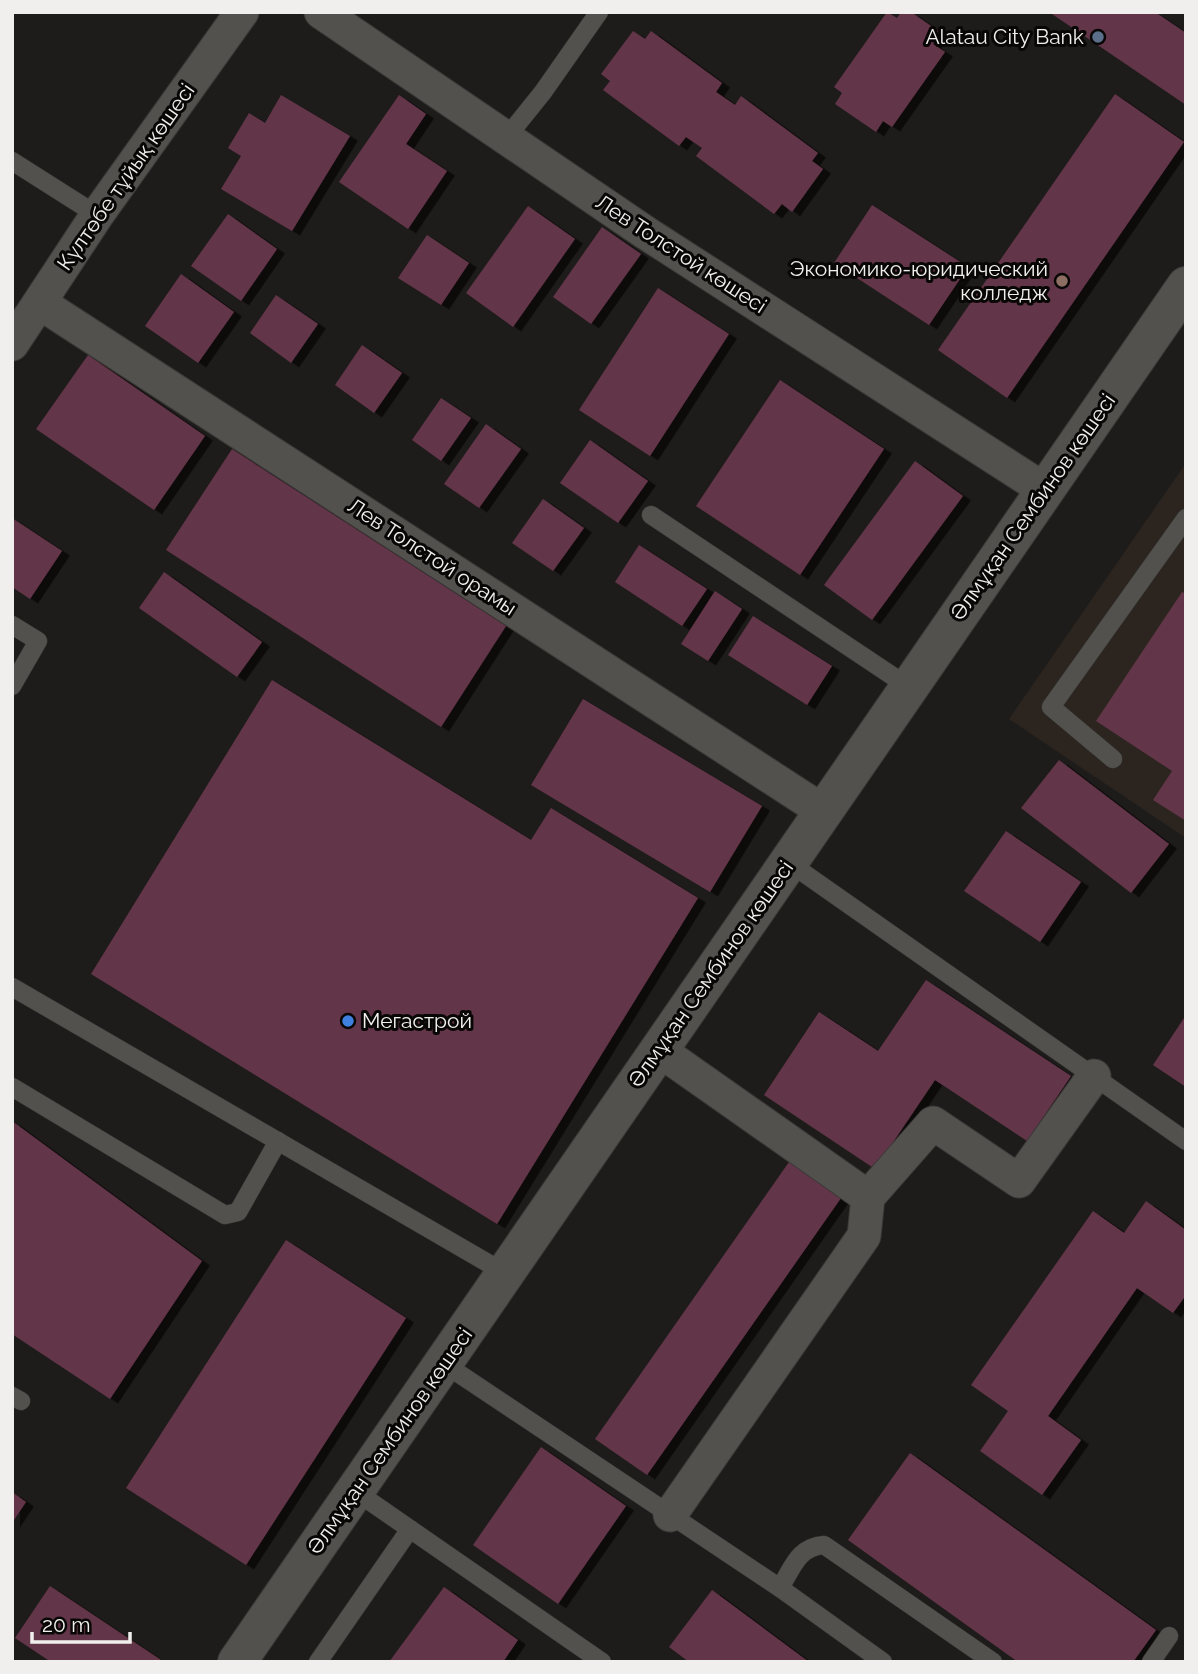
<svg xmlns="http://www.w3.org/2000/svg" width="1198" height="1674" viewBox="0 0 1198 1674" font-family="Raleway,sans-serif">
<defs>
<filter id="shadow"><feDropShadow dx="8" dy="4.5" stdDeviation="0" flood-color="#0009"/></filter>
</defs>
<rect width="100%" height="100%" fill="#1e1c1a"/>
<polygon fill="#2c251f" points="1186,463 1186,838 1009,719"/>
<g fill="#633549" filter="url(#shadow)">
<polygon points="887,12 897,18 901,12 911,12 941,33 933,44 945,52 892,127 883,121 876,132 835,104 842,93 834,87"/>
<polygon points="1053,12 1155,12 1186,33 1186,105 1052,14"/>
<polygon points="633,31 645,39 651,31 722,83 716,92 735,105 741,96 818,153 812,161 823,169 792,212 782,204 774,214 696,156 702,148 686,137 679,146 603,90 610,81 601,74"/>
<polygon points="1115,94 1184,142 1007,398 938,350"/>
<polygon points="281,95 350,136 292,231 221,189 241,156 228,148 249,113 265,123"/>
<polygon points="399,95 426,114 406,144 447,171 408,229 339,182"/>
<polygon points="872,205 968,267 929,325 834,263"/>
<polygon points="528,206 575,239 513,327 466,293"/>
<polygon points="228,214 277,249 241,301 191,266"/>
<polygon points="602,227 641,254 591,324 553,297"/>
<polygon points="427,235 469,263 441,305 398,278"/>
<polygon points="181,274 234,312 198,363 145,326"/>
<polygon points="658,288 729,334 650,456 579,410"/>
<polygon points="276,295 318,324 291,363 250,333"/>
<polygon points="362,345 402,373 374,413 335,385"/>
<polygon points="88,355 205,436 154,510 36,429"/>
<polygon points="780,380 884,449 800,575 696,506"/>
<polygon points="441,398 471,418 441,461 412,440"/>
<polygon points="486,424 521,449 479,508 444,484"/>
<polygon points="590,440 648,481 618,523 560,483"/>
<polygon points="232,449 506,626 441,727 166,550"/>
<polygon points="915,461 963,496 872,620 824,585"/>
<polygon points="543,499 584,528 553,571 512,543"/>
<polygon points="12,518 62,551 30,599 12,587"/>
<polygon points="639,545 707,589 682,626 615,582"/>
<polygon points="164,572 262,642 237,677 139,608"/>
<polygon points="715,591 742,609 708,661 681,644"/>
<polygon points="1182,592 1186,594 1186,821 1153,800 1172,771 1096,721"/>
<polygon points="753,616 832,666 807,705 728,655"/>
<polygon points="272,680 531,840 551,808 698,898 497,1224 91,974"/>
<polygon points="583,699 762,806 710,892 531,785"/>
<polygon points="1059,760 1169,844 1131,893 1021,808"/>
<polygon points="1006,831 1081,882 1040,942 964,891"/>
<polygon points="926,980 1071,1076 1027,1141 935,1080 875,1169 764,1095 819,1012 878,1051"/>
<polygon points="1186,1015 1186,1087 1153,1065"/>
<polygon points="12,1121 202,1261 110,1399 12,1334"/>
<polygon points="789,1162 841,1198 647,1475 595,1439"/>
<polygon points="1146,1201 1186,1230 1186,1295 1173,1313 1137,1288 1048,1416 1081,1440 1042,1495 980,1451 1008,1411 971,1385 1093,1211 1124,1233"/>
<polygon points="286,1240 406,1318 246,1565 126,1488"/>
<polygon points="541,1447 626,1506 558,1604 473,1545"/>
<polygon points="910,1453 1156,1630 1133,1662 1018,1662 848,1540"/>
<polygon points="12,1492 26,1502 12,1523"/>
<polygon points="50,1586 164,1662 51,1662 15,1638"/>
<polygon points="444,1587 518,1640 503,1662 389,1662"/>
<polygon points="712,1590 809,1662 689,1662 669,1647"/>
</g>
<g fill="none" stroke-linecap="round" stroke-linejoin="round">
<defs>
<g id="service">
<polyline points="506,138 543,92 599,12"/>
<polyline points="12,161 97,215"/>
<polyline points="651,515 909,687"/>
<polyline points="12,625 38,641 12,686"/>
<polyline points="1113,759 1051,707 1186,518"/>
<polyline points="788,862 1186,1141"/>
<polyline points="12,987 505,1273"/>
<polyline points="12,1087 225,1215 238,1212 278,1141"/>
<polyline points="443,1363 780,1588 883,1662"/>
<polyline points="12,1396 21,1401"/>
<polyline points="355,1491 602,1662"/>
<path d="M780,1588C793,1567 798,1547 824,1545L993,1662"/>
<polyline points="318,1662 410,1529"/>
<polyline points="1151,1662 1169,1636"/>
</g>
<g id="minor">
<polyline points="321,12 646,233 1045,490"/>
<polyline points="40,303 823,811"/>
<polyline points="12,344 97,215 242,12"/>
<polyline points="659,1050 868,1197"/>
<polyline points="670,1515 864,1236 868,1197 933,1123 1019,1181 1094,1076"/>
</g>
<polyline id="tertiary" points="237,1662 1186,286"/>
</defs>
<use href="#service" stroke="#3b3a38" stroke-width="19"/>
<use href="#minor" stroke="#3b3a38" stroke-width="35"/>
<use href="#tertiary" stroke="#3b3a38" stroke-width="40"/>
<use href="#service" stroke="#53514e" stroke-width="18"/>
<use href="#minor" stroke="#53514e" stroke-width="33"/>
<use href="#tertiary" stroke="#53514e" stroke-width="38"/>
</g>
<circle fill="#5c6f8a" stroke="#080706" stroke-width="2.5" cx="1098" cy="37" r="7"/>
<circle fill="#8d6e63" stroke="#080706" stroke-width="2.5" cx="1062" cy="281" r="7"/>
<circle fill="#3f7fe0" stroke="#080706" stroke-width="2.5" cx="348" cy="1021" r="7"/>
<g text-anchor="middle" stroke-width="6" stroke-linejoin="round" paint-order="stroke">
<g font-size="21" fill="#f1efed" stroke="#080706" text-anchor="end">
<text x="1084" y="44">Alatau City Bank</text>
<text x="1048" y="276">Экономико-юридический<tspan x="1048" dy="24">колледж</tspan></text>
<text x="362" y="1028" text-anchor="start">Мегастрой</text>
</g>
<g font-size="21" fill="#f1efed" stroke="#080706">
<text transform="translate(126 177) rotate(-55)" y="7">Күлтөбе тұйық көшесі</text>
<text transform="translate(681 254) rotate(33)" y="7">Лев Толстой көшесі</text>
<text transform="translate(1033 507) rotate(-55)" y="7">Әлмұқан Сембинов көшесі</text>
<text transform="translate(432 557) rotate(33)" y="7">Лев Толстой орамы</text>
<text transform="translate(711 974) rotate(-55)" y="7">Әлмұқан Сембинов көшесі</text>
<text transform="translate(390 1441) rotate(-55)" y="7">Әлмұқан Сембинов көшесі</text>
</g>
</g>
<rect width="1198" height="1674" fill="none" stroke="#f1efed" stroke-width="28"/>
<path d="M32 1632v10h98v-10" fill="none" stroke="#f1efed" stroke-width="3.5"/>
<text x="42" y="1632" font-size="21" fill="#f1efed" stroke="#080706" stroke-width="5" paint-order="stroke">20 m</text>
</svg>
